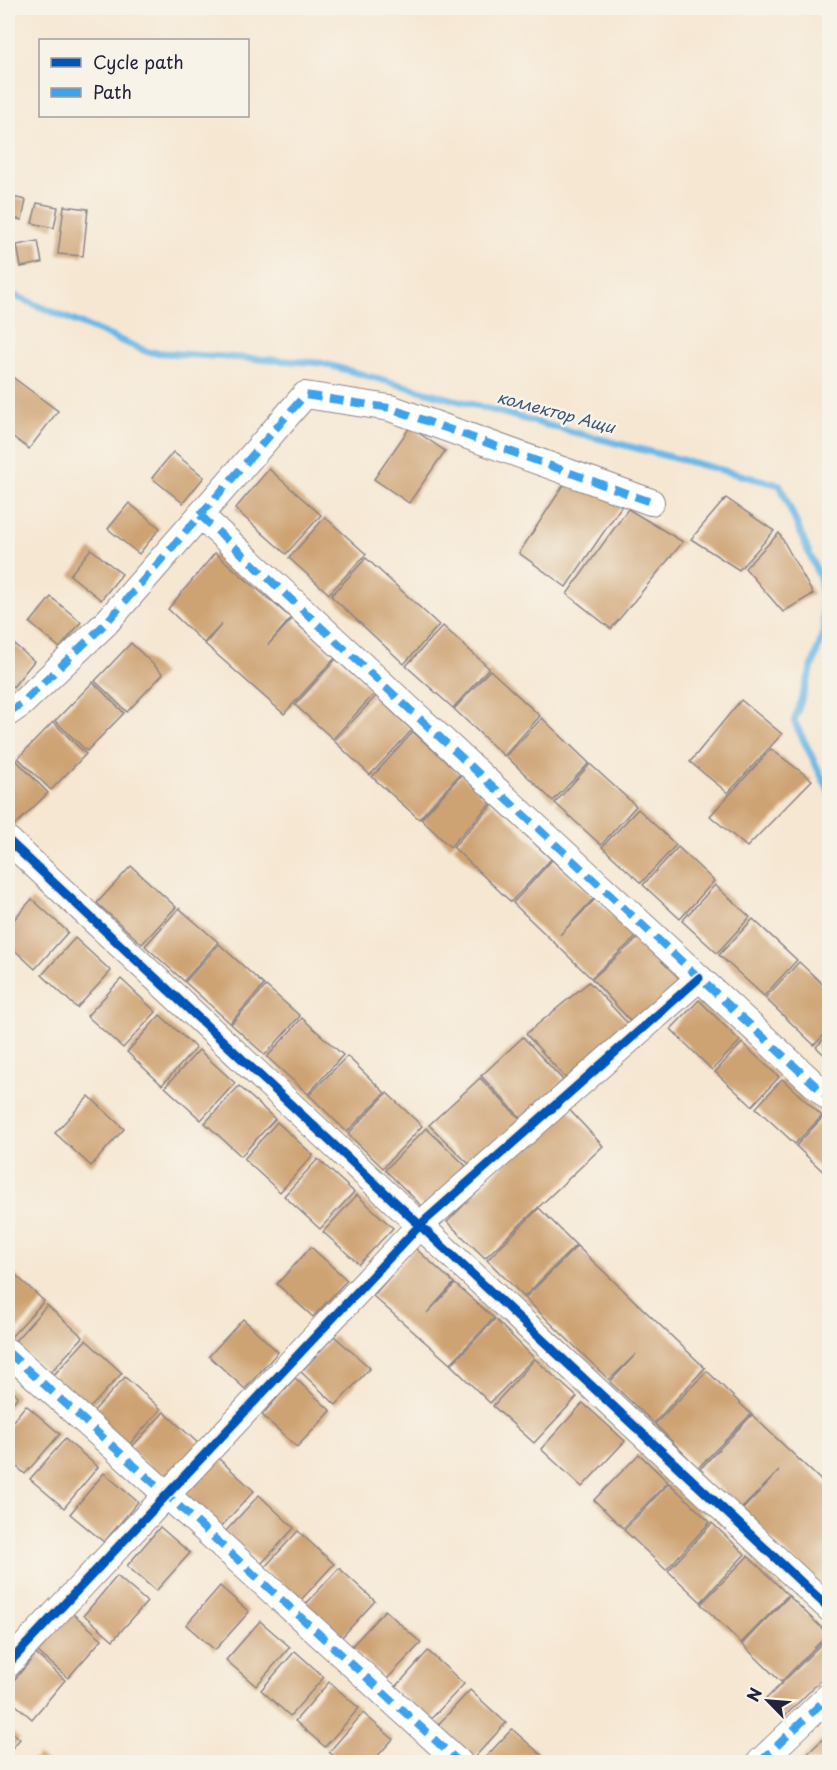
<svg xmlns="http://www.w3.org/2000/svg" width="837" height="1770" viewBox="0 0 837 1770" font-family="'Playpen Sans',sans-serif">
<rect width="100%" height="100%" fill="#f7f3e8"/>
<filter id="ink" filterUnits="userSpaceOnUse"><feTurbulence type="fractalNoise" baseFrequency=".0167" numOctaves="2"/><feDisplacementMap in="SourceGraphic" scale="12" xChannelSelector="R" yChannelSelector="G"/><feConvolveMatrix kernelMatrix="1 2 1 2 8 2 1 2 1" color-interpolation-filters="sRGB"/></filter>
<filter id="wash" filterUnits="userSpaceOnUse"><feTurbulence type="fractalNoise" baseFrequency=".008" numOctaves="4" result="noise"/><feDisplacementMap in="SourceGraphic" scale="24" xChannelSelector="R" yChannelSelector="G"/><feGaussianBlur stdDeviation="1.35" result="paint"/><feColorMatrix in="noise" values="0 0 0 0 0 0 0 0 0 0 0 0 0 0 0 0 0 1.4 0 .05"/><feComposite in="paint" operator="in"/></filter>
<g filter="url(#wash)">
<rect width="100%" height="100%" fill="#f6e7d3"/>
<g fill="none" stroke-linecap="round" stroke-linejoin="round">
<polyline stroke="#6db8e6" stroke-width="7" points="8,293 148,352 321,363 561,429 780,485 821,581 824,631 794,721 830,793"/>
</g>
<g id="blocks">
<g fill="#cea373">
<polygon points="8,196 26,200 22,220 8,217"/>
<polygon points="37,203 58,207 54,228 32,223"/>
<polygon points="64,206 88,209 83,256 58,254"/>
<polygon points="38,241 42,263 21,267 17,245"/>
<polygon points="11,376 58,411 29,449 8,433 8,381"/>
<polygon points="410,427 445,451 409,503 374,479"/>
<polygon points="173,452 204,477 183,503 152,478"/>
<polygon points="269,469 321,515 286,554 235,509"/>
<polygon points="569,477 623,504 566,587 519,553"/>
<polygon points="726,498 774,531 739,570 691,539"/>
<polygon points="129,503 160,528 139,554 108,529"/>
<polygon points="628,509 683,542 611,629 567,594"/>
<polygon points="325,517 366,554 329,594 289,558"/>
<polygon points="779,533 813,594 783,612 745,568"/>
<polygon points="91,549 122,574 101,600 70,575"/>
<polygon points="215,553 291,618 268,645 292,619 335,658 284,714 205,644 222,624 204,643 168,609"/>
<polygon points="366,558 439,625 404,664 331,596"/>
<polygon points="51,597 81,622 60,648 30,623"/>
<polygon points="443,626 489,668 453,708 406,666"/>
<polygon points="8,639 34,661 13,687 8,682"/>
<polygon points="131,643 163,674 127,712 95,681"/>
<polygon points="336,659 374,694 333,739 295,705"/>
<polygon points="490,670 540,716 504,756 454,709"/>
<polygon points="93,682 124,713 87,751 55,721"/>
<polygon points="376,696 412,730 370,775 334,741"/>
<polygon points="741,700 782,734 728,793 690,762"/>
<polygon points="542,718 589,763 553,801 506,756"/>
<polygon points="53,722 86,754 51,790 18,758"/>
<polygon points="413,732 460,774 419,819 372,777"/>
<polygon points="771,749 812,780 747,847 710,816"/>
<polygon points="16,760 48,793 11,829 8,826 8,767"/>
<polygon points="590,764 636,806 601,845 555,803"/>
<polygon points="461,775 491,803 450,847 421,819"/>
<polygon points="493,804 551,859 511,902 453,847"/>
<polygon points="638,809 676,845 641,883 602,847"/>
<polygon points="678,847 714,881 680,919 643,885"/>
<polygon points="552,860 594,898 560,935 595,899 636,937 591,978 513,903"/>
<polygon points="131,866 176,907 142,944 97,903"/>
<polygon points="715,885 750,917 717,953 682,921"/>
<polygon points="32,899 68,932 35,969 8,944 8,926"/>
<polygon points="179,908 218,942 184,981 145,946"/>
<polygon points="753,919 797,960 764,996 719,955"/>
<polygon points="75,938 111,971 77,1008 42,975"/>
<polygon points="638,938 684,983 637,1028 592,979"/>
<polygon points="219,944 264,985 230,1023 185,982"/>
<polygon points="799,962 830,991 830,1029 814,1045 765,998"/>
<polygon points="121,979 156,1012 123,1048 87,1016"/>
<polygon points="589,982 634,1030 569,1082 526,1034"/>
<polygon points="266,986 300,1016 265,1055 231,1024"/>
<polygon points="699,1000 740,1041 712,1070 671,1029"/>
<polygon points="160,1015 196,1048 162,1085 127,1052"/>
<polygon points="302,1018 343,1055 308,1094 267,1057"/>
<polygon points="830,1033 830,1060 816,1047"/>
<polygon points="523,1037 563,1080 522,1119 481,1076"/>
<polygon points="742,1043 779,1077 752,1106 715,1072"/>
<polygon points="199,1050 235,1083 201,1120 165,1087"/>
<polygon points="347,1056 385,1093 347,1132 309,1095"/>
<polygon points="480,1078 521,1120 469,1164 429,1125"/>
<polygon points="782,1079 822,1116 795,1144 756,1108"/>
<polygon points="239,1086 275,1119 241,1156 205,1123"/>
<polygon points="387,1093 422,1126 383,1168 348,1134"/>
<polygon points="89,1096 124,1129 91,1166 55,1133"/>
<polygon points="564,1104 603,1146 485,1258 447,1222"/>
<polygon points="823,1117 830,1123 830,1178 796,1146"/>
<polygon points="277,1122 313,1155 280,1192 244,1159"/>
<polygon points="426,1128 466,1166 425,1209 385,1170"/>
<polygon points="318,1159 354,1192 320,1229 284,1196"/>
<polygon points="357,1195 393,1228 359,1264 323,1232"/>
<polygon points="539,1208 576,1245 524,1297 487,1260"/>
<polygon points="577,1246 705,1368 654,1423 610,1382 636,1354 609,1380 525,1298"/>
<polygon points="311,1247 347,1280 313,1317 277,1284"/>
<polygon points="415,1248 454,1283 427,1313 455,1284 494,1318 450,1364 373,1296"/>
<polygon points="8,1268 44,1301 10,1338 8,1336"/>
<polygon points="47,1305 83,1337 49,1374 14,1342"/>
<polygon points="243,1319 278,1352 245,1389 209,1356"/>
<polygon points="495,1319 534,1358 490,1403 451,1365"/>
<polygon points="334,1336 370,1368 336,1405 301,1372"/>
<polygon points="86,1340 122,1373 88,1410 52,1377"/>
<polygon points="535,1359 577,1397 534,1443 493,1406"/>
<polygon points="707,1371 751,1414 698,1468 655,1424"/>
<polygon points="125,1377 161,1409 128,1446 92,1413"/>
<polygon points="295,1378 331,1411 297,1447 262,1415"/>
<polygon points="8,1386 18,1396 8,1409"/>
<polygon points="583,1403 625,1441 582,1487 541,1449"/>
<polygon points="26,1405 60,1434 25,1474 8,1459 8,1427"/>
<polygon points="164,1412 200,1445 166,1482 130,1449"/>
<polygon points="752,1415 830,1489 830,1595 742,1510 779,1471 741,1509 700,1469"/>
<polygon points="65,1439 98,1467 64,1508 30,1479"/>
<polygon points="639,1454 668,1482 623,1528 594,1500"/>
<polygon points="218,1458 254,1491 220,1528 185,1495"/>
<polygon points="104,1473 138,1502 104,1542 70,1514"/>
<polygon points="669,1483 710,1522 666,1570 624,1530"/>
<polygon points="259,1495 294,1528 261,1564 225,1532"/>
<polygon points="712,1523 745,1554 701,1602 668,1571"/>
<polygon points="160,1527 190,1553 156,1591 127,1566"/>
<polygon points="298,1531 334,1564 300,1601 264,1568"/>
<polygon points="748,1556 788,1595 741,1643 701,1604"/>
<polygon points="339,1568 375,1601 341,1638 305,1605"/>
<polygon points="117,1576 147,1602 113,1640 84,1615"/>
<polygon points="220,1586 249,1612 215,1650 186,1625"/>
<polygon points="789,1596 828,1634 781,1682 742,1644"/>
<polygon points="385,1610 421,1643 387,1679 351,1647"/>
<polygon points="72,1613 102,1639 68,1678 38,1652"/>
<polygon points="260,1621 290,1647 256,1686 226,1660"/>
<polygon points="830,1635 830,1671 784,1717 766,1699"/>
<polygon points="295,1651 324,1677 290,1716 261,1690"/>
<polygon points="428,1651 464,1684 430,1720 395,1688"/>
<polygon points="36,1654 65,1680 32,1719 8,1698 8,1687"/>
<polygon points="329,1682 359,1708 325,1747 295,1721"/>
<polygon points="470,1690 506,1723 472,1760 436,1727"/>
<polygon points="363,1713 393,1739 372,1762 341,1762 329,1752"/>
<polygon points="8,1728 20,1739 8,1753"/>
<polygon points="512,1729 549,1762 481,1762"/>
<polygon points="830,1732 830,1762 799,1762"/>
<polygon points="38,1755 47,1762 32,1762"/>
</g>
</g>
</g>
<g filter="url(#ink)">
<use href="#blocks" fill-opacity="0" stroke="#8c8487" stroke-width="1.5"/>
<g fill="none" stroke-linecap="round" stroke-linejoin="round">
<defs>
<g id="minor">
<polyline points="200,515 830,1099"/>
<polyline points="8,713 21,704 106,623 305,395 390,408 651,502"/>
<polyline points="8,840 830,1609"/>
<polyline points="8,1352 167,1495 459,1762"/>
<polyline points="8,1664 420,1225 699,978"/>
<polyline points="760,1762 830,1695"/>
</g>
</defs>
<use href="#minor" stroke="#8c8487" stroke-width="28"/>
<use href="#minor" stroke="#fff" stroke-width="26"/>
<g stroke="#3ea2ec" stroke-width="8" stroke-dasharray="15 8" stroke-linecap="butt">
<polyline points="200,515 830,1099"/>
<polyline points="8,713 21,704 106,623 305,395 390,408 651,502"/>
<polyline points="8,1352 167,1495 459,1762"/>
<polyline points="760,1762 830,1695"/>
</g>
<defs>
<g id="cycleway">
<polyline points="8,840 830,1609"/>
<polyline points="8,1664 420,1225 699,978"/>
</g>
</defs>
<use href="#cycleway" stroke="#f7f3e8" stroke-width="13"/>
<use href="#cycleway" stroke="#0057b8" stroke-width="9"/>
</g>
</g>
<g text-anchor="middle" stroke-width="5" stroke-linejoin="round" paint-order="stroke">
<g font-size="16" font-style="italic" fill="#3c5677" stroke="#f7f3e8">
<text transform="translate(556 412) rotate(15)" y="6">коллектор Ащи</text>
</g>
</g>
<rect width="837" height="1770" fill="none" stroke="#f7f3e8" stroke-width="30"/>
<rect x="39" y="39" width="210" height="78" fill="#f7f3e8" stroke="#a29fa3" stroke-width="1.5"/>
<rect x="51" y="58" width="30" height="9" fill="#0057b8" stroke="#a29fa3" stroke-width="1.5"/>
<text x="93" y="69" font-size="18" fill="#22223b">Cycle path</text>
<rect x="51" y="88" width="30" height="9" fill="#3ea2ec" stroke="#a29fa3" stroke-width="1.5"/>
<text x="93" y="99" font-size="18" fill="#22223b">Path</text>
<g transform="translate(768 1701) rotate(295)" stroke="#f7f3e8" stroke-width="4.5" paint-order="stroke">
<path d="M0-4.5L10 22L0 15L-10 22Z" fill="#22223b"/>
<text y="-9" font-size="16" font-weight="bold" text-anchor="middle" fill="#22223b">N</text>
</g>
</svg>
